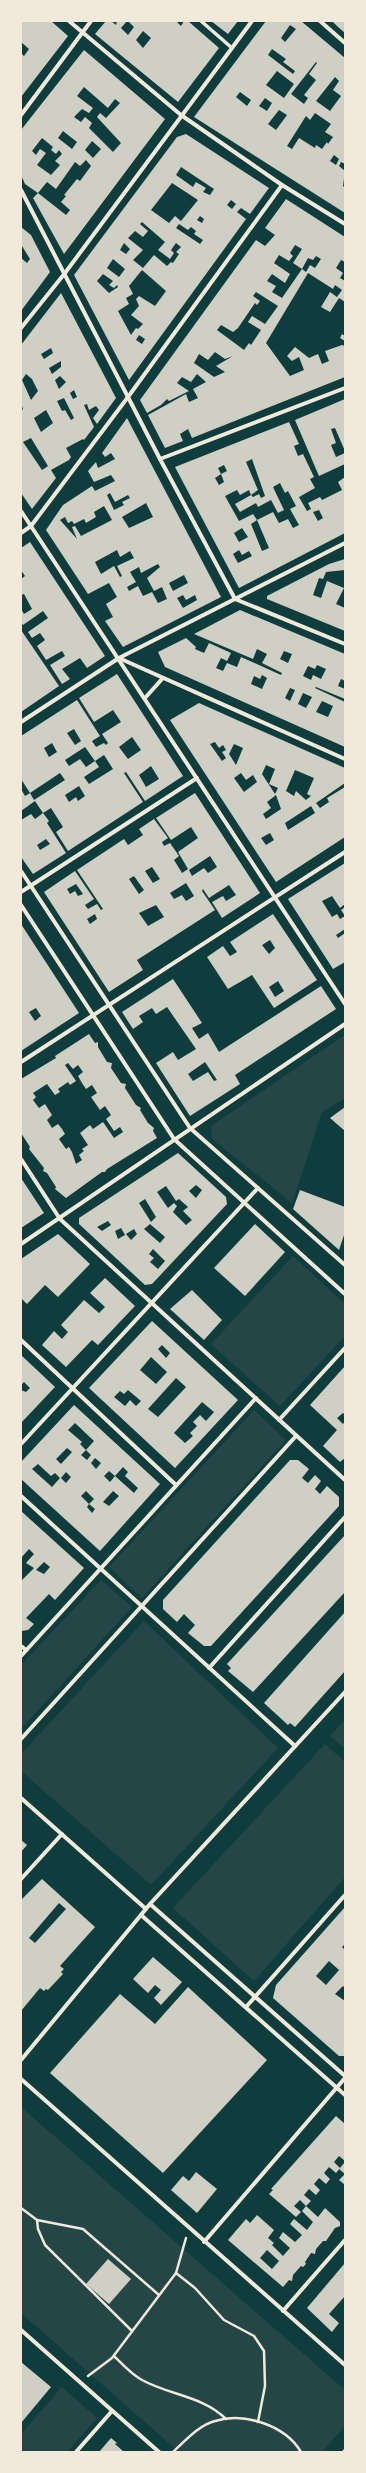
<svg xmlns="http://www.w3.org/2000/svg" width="366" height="2473" viewBox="0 0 366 2473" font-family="'Roboto Condensed',sans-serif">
<rect width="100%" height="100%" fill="#0f3d3e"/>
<g fill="#244646">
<polygon points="345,1035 345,1098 322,1112 292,1203 212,1139 211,1126"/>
<polygon points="293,1256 345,1304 345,1336 280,1406 211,1344"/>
<polygon points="254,1410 286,1440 142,1598 109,1567"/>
<polygon points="101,1580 132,1607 21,1729 21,1665"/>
<polygon points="144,1621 278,1748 151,1885 21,1771 21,1754"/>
<polygon points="345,1720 345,1749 330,1736"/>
<polygon points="325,1744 345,1762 345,1877 254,1981 173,1908"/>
<polygon points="21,2107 345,2390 345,2426 322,2452 179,2452 21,2313"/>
<polygon points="62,2387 97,2418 67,2452 21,2452 21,2434"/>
</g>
<g fill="#cfcfc3" fill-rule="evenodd">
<polygon points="21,21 51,21 68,36 21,97 21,53 24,56 29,49 21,42"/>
<path d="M106,21H111L116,25L117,21H127L121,28L128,35L134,27L128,21H176L181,26L184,21H188L219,48L178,102L95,34ZM143,31L151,38L143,48L136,40Z"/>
<polygon points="211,21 238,21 228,34"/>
<path d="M266,21H301L345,58V164L341,162L339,166L345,171L343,186L345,188V213L194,117ZM290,25L296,29L285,42L281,38ZM272,49L286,59L283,62L295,71L293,74L268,55ZM316,62L317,63L309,74L316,80L304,95L308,98L304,104L291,94ZM277,71L294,84L284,98L266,85ZM335,77L339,81L333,90L341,96L330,111L316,101ZM240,92L251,100L247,106L236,97ZM265,98L272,103L267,111L259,106ZM279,110L287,115L276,130L268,124ZM315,113L331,124L325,132L333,137L328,144L327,142L322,149L316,145L315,148L299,138L292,149L287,146L306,116L310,120ZM334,155L339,159L336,165L330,161Z"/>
<polygon points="332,21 345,21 345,33 338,27"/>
<path d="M84,50L165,119L64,254L33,198L38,193L66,215L70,210L61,202L66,196L64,195L77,179L80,181L91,166L86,160L80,166L75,162L56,189L47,182L38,193L25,184L21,175V130ZM84,87L108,108L115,99L120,103L106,118L100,113L97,117L121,143L113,152L89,128L92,123L85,117L81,122L74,117L82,109L89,113L93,108L77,96ZM63,131L77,142L72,149L58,138ZM42,138L53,147L51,150L56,154L59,150L62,154L55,161L60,165L51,175L37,165L46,153L40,149L36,155L32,151ZM92,141L101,149L93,158L85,150Z"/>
<path d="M186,134L269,188L250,214L241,208L237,212L246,219L129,380L74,275L177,137ZM181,167L214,189L210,195L203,192L206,188L196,182L193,187L176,175ZM172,183L198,200L181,221L175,216L169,223L151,210ZM231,200L236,204L232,209L227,205ZM200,216L204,219L202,223L197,220ZM142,222L165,242L158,250L170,259L174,253L171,250L176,243L181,247L176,252L179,254L173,263L171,262L167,266L154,255L143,268L133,260L143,250L128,238L135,231L143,237L148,231L140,224ZM179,224L188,230L191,227L196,231L194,234L203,240L200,244L176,228ZM124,243L130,249L126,254L120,250ZM113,259L125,269L119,277L107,268ZM142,270L166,291L155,306L139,296L136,299L139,306L131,315L143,324L138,329L136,328L131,335L118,311L129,304L126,298L133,294L129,286ZM103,274L113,281L109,285L114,288L117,285L118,287L109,293L97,281ZM139,335L145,339L142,344L136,340Z"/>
<path d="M286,199L345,237V262L341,260L336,268L343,273L340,278L345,281V302L339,298L330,312L321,307L330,292L337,297L342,290L335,285L333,289L308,273L266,343L290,376L304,370L299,357L292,361L287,356L295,347L309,358L318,354L322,364L329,361L325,351L342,345L345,346V377L192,438L188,429L180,434L183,441L165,448L148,415L186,394L189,402L198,398L193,389L206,382L197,374L191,382L182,377L177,383L189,391L169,401L167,399L161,405L147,413L140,400L256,240L265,246L275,235L265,228ZM295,245L302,249L293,263L302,269L308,258L313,260L316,256L321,259L315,268L310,265L306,272L302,269L282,298L272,292L276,286L267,281L272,274L285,283L290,274L274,263L279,255L289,261L293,256L290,253ZM256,292L278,306L265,324L252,316L248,322L261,330L251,345L249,343L244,350L217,330L221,325L233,332L238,328L255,303L257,305L260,301L253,296ZM215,352L225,359L233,356L216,366L225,372L214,377L194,363L199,354L208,360Z"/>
<polygon points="21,227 31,235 50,272 21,311 21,258 27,263 30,259 22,246 21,247"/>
<path d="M61,293L116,398L97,424L93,418L99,410L96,406L89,410L87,404L84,405L94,427L84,440L83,439L66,448L71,457L69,460L51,470L56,478L32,509L21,493V411L23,409L21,403V345ZM51,348L53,353L44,359L41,354ZM61,361V367L52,374L49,368ZM26,374L32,379L38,391L31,400L22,380ZM60,376L66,382L59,389L55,380ZM74,390L77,397L73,399L70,393ZM64,398L74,418L71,420L65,410L62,411L57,401ZM46,410L53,423L41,432L34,418ZM31,438L48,466L42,470L23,442Z"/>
<polygon points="342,334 345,336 345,341 340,338"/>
<polygon points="345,399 345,451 335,428 331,429 336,443 331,445 336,457 345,453 345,464 319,476 295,420"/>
<path d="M127,418L221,597L123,647L105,621L113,617L106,604L117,597L109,583L88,594L46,530L63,505L92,486L95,491L115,481L111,475L94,482L88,471L96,462L98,468L115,459L111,453L105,457L102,453ZM110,493L115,502L128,495L130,498L122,502L124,505L114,510L107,495ZM146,503L153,517L129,528L122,517ZM104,506L112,520L81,536L75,526L72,527L77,539L60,520L65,517L68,523L72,521L74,524L84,519L86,523L96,517L94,512ZM117,550L120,557L130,551L134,558L117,566L122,576L120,577L114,566L101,574L95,562ZM158,564L160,567L147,578L154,591L162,587L167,599L158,603L152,592L143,596L138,586L129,591L127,587L136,582L130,572L139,567L141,573ZM184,575L188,583L173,591L169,583ZM183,595L186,600L195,595L197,600L183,608L177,598Z"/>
<path d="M289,422L299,444L294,446L298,456L303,454L314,477L310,479L315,488L299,497L307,511L311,509L308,503L320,497L322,500L342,490L338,482L345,477V533L239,588L175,467ZM252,459L265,496L261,498L259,494L253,497L251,495L258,490L246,462ZM224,465L227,471L221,474L224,482L219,485L215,478L221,474L218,468ZM280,483L285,493L288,491L296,506L290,509L299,525L293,528L288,519L279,523L273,512L257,520L269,548L262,551L251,524L257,520L253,514L239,521L225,496L237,490L240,495L249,490L251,495L235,504L240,512L256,503L258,507L271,500L278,513L284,510L273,487ZM319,510L323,518L318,521L313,512ZM242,528L248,537L239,542L234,533ZM239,550L242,555L249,551L252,556L238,563L233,554Z"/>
<polygon points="30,542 105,656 87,668 80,658 62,669 70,679 62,684 50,665 65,656 62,651 46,660 37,646 45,640 40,633 32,638 28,632 48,618 43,611 23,625 21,622 21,609 24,614 32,609 24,594 21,595 21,579 25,576 21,570 21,548"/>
<polygon points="345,559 345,570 326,572 323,579 319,578 313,595 321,598 327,581 344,588 336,604 345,608 345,631 267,599 267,596 329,564"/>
<path d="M240,610L345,654V681L341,679L338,686L345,689V699L316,687L315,688L345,702V747L165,667L158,652L186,638L196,647L195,649L204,653L209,643L231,653L227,661L221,658L216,668L223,671L227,663L237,667L241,657L281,675L282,673L262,663L267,654L257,649L253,659L194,634ZM284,651L292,654L288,663L280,659ZM317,665L326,669L321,679L313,675L311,680L303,676L308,666L315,669ZM262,675L267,678L262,689L251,684L254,676L260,679ZM290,688L295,690L290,701L285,698ZM303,693L312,697L306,708L298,704ZM322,701L333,706L328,717L316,712Z"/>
<polygon points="21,630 59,686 21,712"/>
<path d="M117,674L183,776L145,801L126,772L124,773L143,802L68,851L56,832L63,827L51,808L43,813L35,801L21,811V789L25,796L30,793L34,800L65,780L60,773L30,793L21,779V736L77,700L100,736L92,741L96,747L104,743L106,745L108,743L102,734L121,722L113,710L94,722L79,698ZM74,729L81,741L75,745L67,733ZM132,737L141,750L128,759L119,747ZM52,743L57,752L49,757L44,748ZM85,747L95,761L104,755L113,769L89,784L84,777L99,767L95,761L86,767L80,759L69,766L65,760ZM151,766L159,779L146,787L139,775ZM79,786L85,796L78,801L76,797L69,802L65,795Z"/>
<path d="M199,703L345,768V783L316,803L320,808L329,802L327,798L345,787V837L276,882L170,720ZM215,742L219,748L223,745L226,750L222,752L226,758L222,761L210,744ZM234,744L243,748L236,765L229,754ZM266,765L275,769L269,784L278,788L275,794L262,774ZM295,770L314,778L307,794L311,796L306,800L296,791L294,796L286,791ZM241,773L246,780L253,775L257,782L244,792L234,778ZM276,795L281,809L266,819L263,814L271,808L267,802ZM311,806L315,813L288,830L285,823ZM270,833L274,840L266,845L261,838Z"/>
<path d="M195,793L260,893L222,918L212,902L223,896L226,901L236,895L229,885L209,898L203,889L202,891L215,910L137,960L143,970L109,992L44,892L75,871L94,899L85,905L88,909L97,904L101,910L103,909L77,870L124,839L128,845L143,835L139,829L154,819L168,838L162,842L164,846L170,843L179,856L174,860L182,873L188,869L178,852L198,838L191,827L171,840L156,818ZM210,856L217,867L208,873L204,868L192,876L189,870ZM152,867L160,879L153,883L145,871ZM134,876L144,890L139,894L129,879ZM186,883L194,896L186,901L182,895L174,899L170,893ZM76,884L83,894L78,896L75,891L70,894L67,889ZM156,905L164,917L148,926L139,913ZM95,914L97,919L90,924L87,919Z"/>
<path d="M43,813L49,821L47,823L66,853L33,874L21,857V820L31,814L35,819ZM46,839L50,844L40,850L37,845Z"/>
<polygon points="345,863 345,904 340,908 332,896 322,901 332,917 337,914 340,919 345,916 345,929 336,935 338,938 345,933 345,962 333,969 288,899"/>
<polygon points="345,907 345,916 341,910"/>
<path d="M273,914L317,980L274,1008L252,975L228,989L207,957L223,946L230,956L237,952L230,942ZM270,940L275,948L269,954L262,945ZM278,981L284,991L275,997L269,987Z"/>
<path d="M21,924L79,1013L21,1051ZM36,1008L41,1016L35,1021L29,1012Z"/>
<path d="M173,979L202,1023L192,1028L199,1039L208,1033L219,1052L321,986L336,1009L235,1075L240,1084L190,1116L156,1063L173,1052L178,1060L196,1049L167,1007L156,1014L152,1008L139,1016L143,1022L133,1029L122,1012ZM205,1062L217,1080L214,1081L208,1072L193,1081L188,1074Z"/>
<path d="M89,1034L95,1043L98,1042V1047L107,1062L112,1063L111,1068L121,1083L126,1084L125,1088L136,1105L141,1108L140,1110L148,1123L154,1128L153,1131L157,1138L107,1169L105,1172H102L66,1198L55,1189L56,1187L47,1173L43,1171L44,1168L29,1149L30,1147L21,1133V1079L56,1058L55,1056ZM68,1063L73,1069L78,1065L83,1072L78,1076L82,1083L86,1089L92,1085L97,1093L91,1097L100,1110L105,1106L111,1115L106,1119L114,1131L120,1127L123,1132L114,1138L103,1122L93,1129L90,1125L80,1133L88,1145L82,1149L84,1151L79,1155L82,1160L76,1164L72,1152L69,1147L66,1149L59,1139L65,1134L62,1129L58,1124L52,1128L47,1120L52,1115L45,1104L39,1108L33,1100L36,1097L33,1093L47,1084L55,1095L60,1092L58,1089L68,1082L70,1085L76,1081L65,1065Z"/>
<polygon points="345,1107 345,1131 330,1118"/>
<path d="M178,1153L226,1197L227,1204L152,1284L145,1285L79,1224V1218ZM196,1185L202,1190L196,1198L189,1191ZM166,1186L176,1201L179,1199L188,1207L183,1211L192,1220L186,1225L173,1212L177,1206L174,1203L168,1208L157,1192ZM145,1199L156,1217L151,1222L139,1203ZM108,1221L111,1225L102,1231L97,1227ZM150,1224L165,1237L160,1243L144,1229ZM121,1228L125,1235L118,1239L115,1231ZM134,1229L137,1234L131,1240L126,1234ZM153,1249L165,1261L158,1269L150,1262L154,1258L149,1254Z"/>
<polygon points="21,1178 44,1213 21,1228 22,1217"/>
<polygon points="300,1190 345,1207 345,1232 339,1250 293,1209"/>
<polygon points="255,1224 285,1252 245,1296 214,1268"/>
<polygon points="58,1234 90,1264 58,1297 45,1285 27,1304 21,1298 21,1259"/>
<polygon points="105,1278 135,1306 98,1345 92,1340 66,1367 42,1345 54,1331 62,1339 68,1332 61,1325 84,1300 99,1313 105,1307 90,1293"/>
<polygon points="192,1290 222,1320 204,1340 170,1309"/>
<path d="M152,1321L238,1400L175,1468L89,1388ZM162,1345L170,1353L166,1358L158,1349ZM151,1357L167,1372L156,1384L140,1370ZM176,1378L186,1387L158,1417L148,1409ZM128,1390L141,1401L136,1406L130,1400L125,1406L114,1397L120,1391L124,1394ZM202,1402L214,1412L206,1421L200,1415L193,1422L197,1426L190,1433L193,1436L185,1443L174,1433Z"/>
<polygon points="21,1355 55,1387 21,1423 21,1390 26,1392 30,1388 24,1382 21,1385"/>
<polygon points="345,1366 345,1415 343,1413 337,1418 343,1424 345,1421 345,1458 340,1462 323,1446 337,1430 310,1405"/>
<path d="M74,1405L160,1484L100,1551L21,1479V1462ZM75,1423L94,1441L86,1450L91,1455L87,1460L81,1455L86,1450L80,1444L82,1442L68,1430ZM67,1448L72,1452L61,1464L56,1459ZM95,1458L101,1463L96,1469L91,1463ZM38,1464L51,1476L55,1473L60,1478L52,1487L32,1469ZM123,1467L128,1472L125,1476L138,1488L134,1493L115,1476ZM109,1471L115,1476L110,1482L104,1476ZM66,1472L71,1477L66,1483L61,1478ZM86,1491L94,1499L89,1504L81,1496ZM113,1491L119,1496L109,1506L103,1502ZM89,1504L95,1509L92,1513L87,1507Z"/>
<polygon points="290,1460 298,1460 309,1469 302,1478 308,1483 315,1475 321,1481 315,1489 320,1494 327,1486 339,1497 339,1506 211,1646 204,1646 188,1633 195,1625 184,1614 177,1622 163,1609 163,1600"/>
<path d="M21,1511L84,1568L55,1600L49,1594L26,1618L34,1624L28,1630L21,1631V1581L34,1568L26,1563L34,1554L29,1549L21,1558ZM44,1562L50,1567L44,1574L36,1570Z"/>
<polygon points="345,1535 345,1592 253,1692 228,1671 231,1668 227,1664"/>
<polygon points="345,1612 345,1671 295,1727 290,1723 288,1725 264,1703"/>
<polygon points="21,1840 27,1845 21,1852"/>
<path d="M42,1879L95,1927L60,1966L64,1969L61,1972L63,1974L48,1990L46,1989L44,1991L40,1988L21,2011V1900ZM59,1903L66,1909L35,1943L29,1938Z"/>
<path d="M345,1907V1944L342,1947L345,1950V1988L343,1986L335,1994L345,2001V2056H339L273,1998L276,1985ZM329,1961L339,1970L326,1985L316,1976Z"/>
<polygon points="153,1957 182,1982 161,2005 154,1998 161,1990 155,1985 148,1993 133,1979"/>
<polygon points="188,1987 267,2060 163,2173 50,2073 120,1994 155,2024"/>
<polygon points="336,2116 345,2124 345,2161 339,2156 334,2162 340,2168 336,2173 329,2167 324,2173 330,2179 326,2184 319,2178 314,2184 320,2190 316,2195 309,2189 304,2195 311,2201 306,2206 300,2200 294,2206 301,2212 296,2217 269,2194 273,2190 271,2189"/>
<polygon points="345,2162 345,2174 339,2169"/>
<polygon points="196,2172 217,2189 197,2213 171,2190 183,2176 189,2181"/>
<polygon points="345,2174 345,2185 339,2180"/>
<path d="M306,2206L318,2217L325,2208L340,2222V2226L335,2228L326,2241H323L316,2249L315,2254L311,2253L305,2262L306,2264L303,2267L301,2266L293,2275L292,2281L289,2280L283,2287L228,2240L246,2219L250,2223L257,2215L274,2230L268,2238L274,2243L272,2245L283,2256L290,2248L279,2238L283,2232L295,2242L302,2235L290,2224L294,2219L307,2230L313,2222L302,2211ZM267,2250L279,2261L272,2269L260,2258Z"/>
<polygon points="108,2259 131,2279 109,2304 86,2284"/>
<polygon points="345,2263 345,2296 329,2314 339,2323 332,2332 307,2308"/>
<polygon points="21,2362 51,2387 21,2423"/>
<polygon points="111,2438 117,2443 115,2444 124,2452 99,2452"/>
</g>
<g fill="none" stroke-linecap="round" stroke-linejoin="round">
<g stroke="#f1e9da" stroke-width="2.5">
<polyline points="21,2208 37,2220"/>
<polyline points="176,2273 195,2288 224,2320 254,2336 264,2351 265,2386 258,2422"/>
<polyline points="132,2331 45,2245 38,2229 37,2220 83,2229 159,2295"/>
<path d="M114,2356C122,2364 132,2375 142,2380C169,2395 203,2396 226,2419"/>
<polyline points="88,2376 112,2358 176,2273 186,2238"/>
<path d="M173,2452C185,2441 199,2425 215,2421C244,2412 285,2425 301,2452"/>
</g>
<polyline stroke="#f1e9da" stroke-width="3.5" points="201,21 232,48"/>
<g stroke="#f1e9da" stroke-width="4">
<polyline points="69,21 181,115 282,185 345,224"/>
<polyline points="320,21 345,43"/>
<polyline points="21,115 91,21"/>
<polyline points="21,190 160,459 235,599 345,644"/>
<polyline points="21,328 65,273 252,21"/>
<polyline points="160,459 345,388"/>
<polyline points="21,511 345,1004"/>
<polyline points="21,533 31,526 128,397 282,185"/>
<polyline points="121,659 345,759"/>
<polyline points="145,698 162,679"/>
<polyline points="21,722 119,658 345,543"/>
<polyline points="21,871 190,1128 345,1265"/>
<polyline points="21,892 197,778"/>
<polyline points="21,905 174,1139 345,1294"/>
<polyline points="21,1062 345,852"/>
<polyline points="21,1159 60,1219 345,1480"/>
<polyline points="21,1244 345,1024"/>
<polyline points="21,1340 176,1485"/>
<polyline points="279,1420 345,1348"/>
<polyline points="21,1444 258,1188"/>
<polyline points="21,1496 295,1746"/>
<polyline points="21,1646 26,1650"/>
<polyline points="21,1656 256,1398"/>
<polyline points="209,1668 345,1517"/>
<polyline points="21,1739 296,1436"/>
<polyline points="21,1798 146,1909"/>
<polyline points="21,1879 62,1834"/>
<polyline points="150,1904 345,2076"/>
<polyline points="141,1915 345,2095"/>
<polyline points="246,2007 345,1895"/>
<polyline points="21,2060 150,1904 345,1692"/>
<polyline points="21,2079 345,2365"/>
<polyline points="204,2242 345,2078"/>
<polyline points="283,2311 345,2240"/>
<polyline points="21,2330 159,2452"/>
<polyline points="76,2452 112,2411"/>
<polyline points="344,2452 345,2451"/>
</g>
</g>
<rect width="366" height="2473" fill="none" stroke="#f1e9da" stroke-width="44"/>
</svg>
